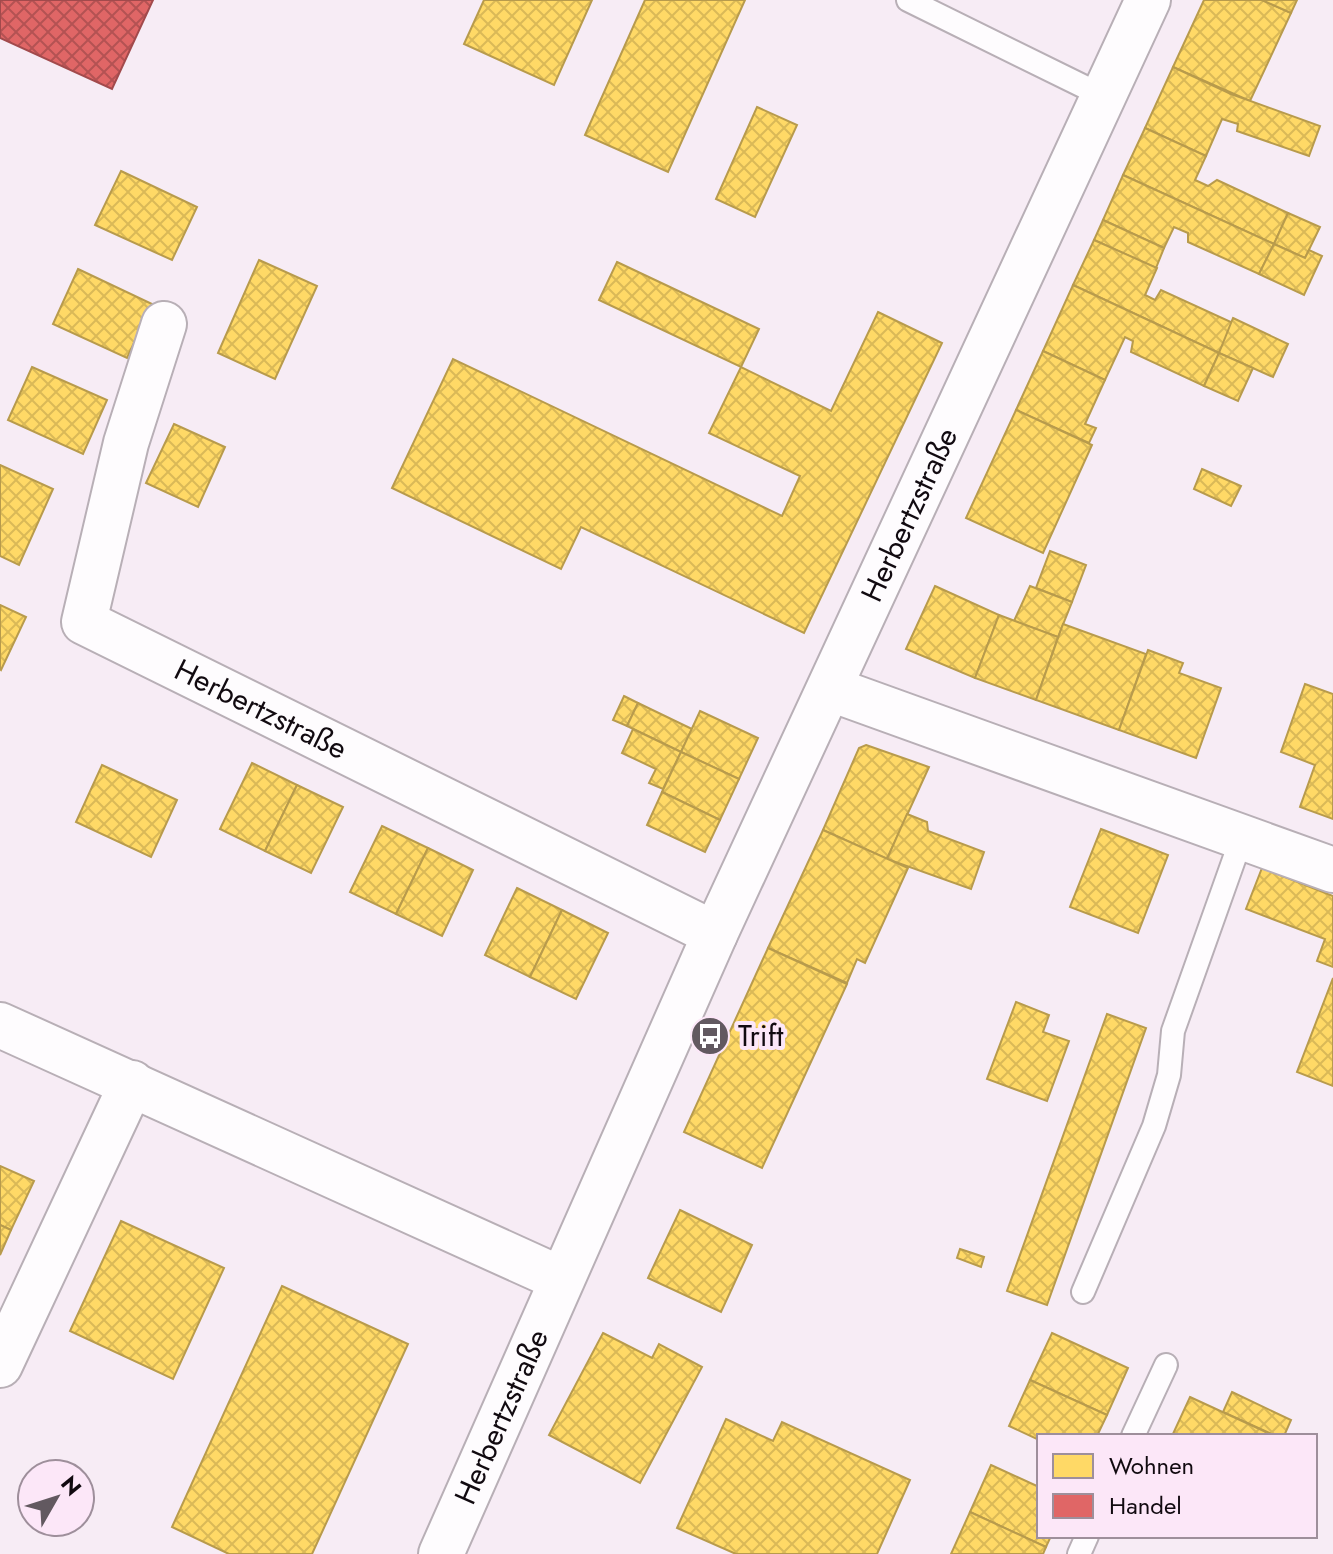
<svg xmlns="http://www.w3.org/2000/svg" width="1333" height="1554" viewBox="0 0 1333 1554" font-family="Jost,sans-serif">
<defs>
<pattern id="homes-cross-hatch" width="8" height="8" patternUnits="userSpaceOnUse" patternTransform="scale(2)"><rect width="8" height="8" fill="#ffd966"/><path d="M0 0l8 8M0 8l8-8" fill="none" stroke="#dab957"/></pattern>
<pattern id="shops-cross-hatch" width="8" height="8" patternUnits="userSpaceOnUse" patternTransform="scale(2)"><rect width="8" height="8" fill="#e06666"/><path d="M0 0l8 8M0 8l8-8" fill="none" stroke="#b45253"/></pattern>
</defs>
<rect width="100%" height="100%" fill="#f7ecf5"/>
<g fill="url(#homes-cross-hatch)" stroke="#b89b4c" stroke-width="2">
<polygon points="484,0 592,0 554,85 464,44"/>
<polygon points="645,0 745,0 668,172 585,135"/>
<polygon points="1204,0 1262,0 1291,13 1250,101 1173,67"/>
<polygon points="1262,0 1297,0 1291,13"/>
<polygon points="1173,67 1231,94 1320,126 1309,156 1237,131 1238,124 1222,119 1206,156 1145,128"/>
<polygon points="757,107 797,125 755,217 716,199"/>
<polygon points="1145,128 1206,156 1195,180 1208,186 1217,180 1288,213 1274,244 1123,175"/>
<polygon points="121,171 197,207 172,260 95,225"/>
<polygon points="1123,175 1274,244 1259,274 1188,242 1188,233 1174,227 1164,248 1103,220"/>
<polygon points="1288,213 1320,227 1305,258 1274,244"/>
<polygon points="1103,220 1164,248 1156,268 1094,240"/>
<polygon points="1094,240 1157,268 1145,295 1155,300 1161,290 1233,323 1219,353 1073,285"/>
<polygon points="1274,244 1305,258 1309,250 1322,256 1304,295 1259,274"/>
<polygon points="259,260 317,286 275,379 218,353"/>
<polygon points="617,262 759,329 741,367 599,300"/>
<polygon points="78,269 152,304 127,358 53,324"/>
<polygon points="1073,285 1219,353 1204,386 1131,352 1133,341 1125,337 1105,380 1043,351"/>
<polygon points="878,312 942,343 804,633 581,527 561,569 392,488 453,359 782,516 800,476 709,433 741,367 831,411"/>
<polygon points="1233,318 1288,344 1273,377 1219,353"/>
<polygon points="1043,351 1105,380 1085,424 1096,428 1089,443 1016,410"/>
<polygon points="1219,353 1253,368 1238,401 1204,386"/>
<polygon points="32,367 107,400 83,454 8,420"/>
<polygon points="1016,410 1092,445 1043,553 966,518"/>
<polygon points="174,424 225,447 198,507 146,483"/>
<polygon points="0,465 53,489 19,565 0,556"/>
<polygon points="1202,469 1241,486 1231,506 1194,489"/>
<polygon points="1050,551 1086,565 1072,602 1036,588"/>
<polygon points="935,586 999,615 975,678 906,649"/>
<polygon points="1030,586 1072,602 1058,637 1014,621"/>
<polygon points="0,605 26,617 1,670 0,669"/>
<polygon points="999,615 1058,637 1036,700 975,678"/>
<polygon points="1063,624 1146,654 1119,730 1036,700"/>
<polygon points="1148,650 1183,663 1179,673 1221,688 1196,758 1119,730"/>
<polygon points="1305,684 1333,694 1333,819 1300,807 1315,765 1281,752"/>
<polygon points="624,696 638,703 627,726 613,720"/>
<polygon points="638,703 692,729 681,752 627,726"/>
<polygon points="700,711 758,738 739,779 681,752"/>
<polygon points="633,729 681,752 663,789 649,783 656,769 622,753"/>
<polygon points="866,745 929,767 887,859 823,830 859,748"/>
<polygon points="681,752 739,779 720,820 662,792"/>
<polygon points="252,763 297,785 265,851 220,829"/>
<polygon points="102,765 177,800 151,857 76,822"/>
<polygon points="297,785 343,807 311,873 265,851"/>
<polygon points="662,792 720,820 705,852 647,825"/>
<polygon points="907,814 927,822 928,831 984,852 971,889 887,859"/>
<polygon points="382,826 428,848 396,914 350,892"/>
<polygon points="1101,829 1168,855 1138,933 1070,907"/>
<polygon points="823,830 908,868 865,963 857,959 847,983 768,948"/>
<polygon points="428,848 473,870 442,936 396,914"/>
<polygon points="1262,868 1333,896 1333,967 1317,961 1325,939 1246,909"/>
<polygon points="517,888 562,910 530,977 485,955"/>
<polygon points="562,910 608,933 576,999 530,977"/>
<polygon points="768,948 847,984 762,1168 684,1132"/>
<polygon points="1333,978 1333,1086 1297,1072"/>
<polygon points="1016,1002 1049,1015 1043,1032 1069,1041 1047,1101 987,1079"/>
<polygon points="1107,1014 1146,1028 1047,1305 1007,1291"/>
<polygon points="0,1166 34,1181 11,1230 0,1225"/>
<polygon points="680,1210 752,1245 721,1312 648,1278"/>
<polygon points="121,1221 224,1268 173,1379 70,1331"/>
<polygon points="0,1225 11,1230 0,1255"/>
<polygon points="960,1249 984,1257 981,1267 957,1258"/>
<polygon points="282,1286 408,1344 312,1554 229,1554 172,1527"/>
<polygon points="603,1333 652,1358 659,1344 702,1367 640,1483 549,1435"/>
<polygon points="1052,1333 1128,1368 1107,1415 1030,1380"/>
<polygon points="1030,1380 1107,1415 1097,1436 1039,1436 1039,1440 1009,1426"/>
<polygon points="1232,1392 1291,1420 1284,1436 1276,1436 1223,1412"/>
<polygon points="1190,1397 1266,1432 1264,1436 1172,1436"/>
<polygon points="726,1419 773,1441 782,1422 910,1480 877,1554 736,1554 677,1528"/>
<polygon points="991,1465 1039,1487 1039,1536 1051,1536 1046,1547 970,1512"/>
<polygon points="970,1512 1046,1547 1043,1554 951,1554"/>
</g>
<polygon fill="url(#shops-cross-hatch)" stroke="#a24a4c" stroke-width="2" points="0,0 153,0 112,89 0,38"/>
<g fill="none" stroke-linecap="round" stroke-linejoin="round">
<defs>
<g id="service">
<polyline points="908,0 1103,96"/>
<polyline points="1083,1292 1154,1126 1169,1075 1173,1031 1242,837"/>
<polyline points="1133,1436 1166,1365"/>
<polyline points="1079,1554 1087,1536"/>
</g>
<g id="minor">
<path id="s1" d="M164,324L126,443L84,622L715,934"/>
<polyline points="831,689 1333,870"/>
<polyline points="0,1025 561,1279"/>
<polyline points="0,1365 132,1083"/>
<path id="s2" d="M441,1554L715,934L1148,0"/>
</g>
</defs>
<use href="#service" stroke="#b8afb6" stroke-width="26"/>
<use href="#minor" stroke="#b8afb6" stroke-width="48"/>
<use href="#service" stroke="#fefcfe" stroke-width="22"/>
<use href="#minor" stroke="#fefcfe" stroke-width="44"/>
</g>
<defs>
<symbol id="bus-disc" viewBox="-11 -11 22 22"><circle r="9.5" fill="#625960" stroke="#fce7f8"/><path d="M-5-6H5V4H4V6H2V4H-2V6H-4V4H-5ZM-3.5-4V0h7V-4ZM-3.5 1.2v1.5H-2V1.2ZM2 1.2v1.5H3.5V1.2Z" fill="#fff"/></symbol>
</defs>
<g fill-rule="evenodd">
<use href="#bus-disc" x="688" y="1014" width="44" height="44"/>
</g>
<g text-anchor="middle" stroke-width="8" stroke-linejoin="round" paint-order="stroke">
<g font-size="30" fill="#110a10" stroke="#fce7f8">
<text dy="10" stroke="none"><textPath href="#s2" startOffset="1140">Herbertzstraße</textPath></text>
<text dy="10" stroke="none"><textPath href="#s1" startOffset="506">Herbertzstraße</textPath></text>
<text dy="10" stroke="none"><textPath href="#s2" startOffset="150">Herbertzstraße</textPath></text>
</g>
<g font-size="30" fill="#110a10" stroke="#fce7f8" text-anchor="start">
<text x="738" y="1046">Trift</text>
</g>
</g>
<rect x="1037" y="1434" width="280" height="104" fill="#fce7f8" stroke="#9e8f9b" stroke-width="2"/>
<rect x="1053" y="1454" width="40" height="24" fill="#ffd966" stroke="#9e8f9b" stroke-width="2"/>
<text x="1109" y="1474" font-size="24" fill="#110a10">Wohnen</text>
<rect x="1053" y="1494" width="40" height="24" fill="#e06666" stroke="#9e8f9b" stroke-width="2"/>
<text x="1109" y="1514" font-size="24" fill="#110a10">Handel</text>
<g transform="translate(56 1498) rotate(51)"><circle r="38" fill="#fce7f8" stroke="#9e8f9b" stroke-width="2"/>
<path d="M0-6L14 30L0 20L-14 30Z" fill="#625960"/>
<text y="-12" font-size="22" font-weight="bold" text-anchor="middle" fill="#110a10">N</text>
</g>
</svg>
